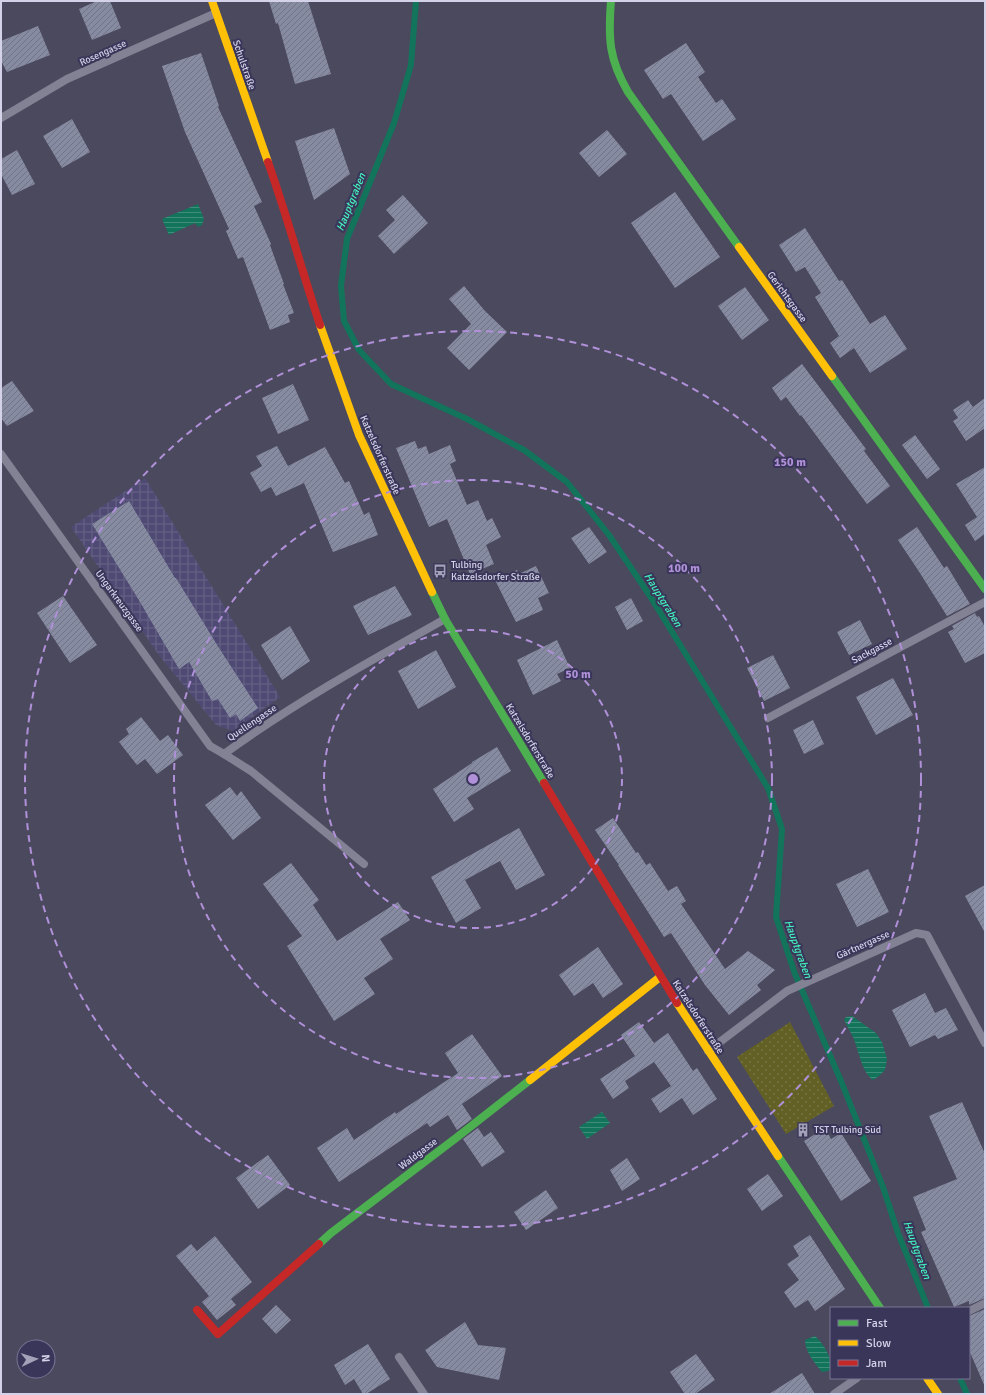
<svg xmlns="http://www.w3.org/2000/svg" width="986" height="1395" font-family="Signika,sans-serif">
<defs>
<pattern id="industrial-grid" width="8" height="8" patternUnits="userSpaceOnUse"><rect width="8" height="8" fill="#4e4a73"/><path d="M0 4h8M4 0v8" fill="none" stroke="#676387"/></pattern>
<pattern id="park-dots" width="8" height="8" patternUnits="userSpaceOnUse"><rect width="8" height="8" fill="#626024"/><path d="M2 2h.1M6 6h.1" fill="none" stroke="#787644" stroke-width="1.8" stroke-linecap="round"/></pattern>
<pattern id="water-rules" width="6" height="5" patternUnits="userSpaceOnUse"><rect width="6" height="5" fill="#12745b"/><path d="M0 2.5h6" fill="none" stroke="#3f8d7a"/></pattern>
<pattern id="building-hatch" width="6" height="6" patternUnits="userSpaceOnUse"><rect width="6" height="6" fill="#878ba2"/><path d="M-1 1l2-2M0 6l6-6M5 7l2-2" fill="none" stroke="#717486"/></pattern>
</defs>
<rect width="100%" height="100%" fill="#4b495e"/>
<path fill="url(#industrial-grid)" d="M145,478L280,697L233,731L216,725L158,654L71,527Z"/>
<path fill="url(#park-dots)" d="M790,1022L834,1106L786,1134L737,1057Z"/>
<g fill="url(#water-rules)">
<path d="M198,204L204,219L202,225L198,227L195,223L169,235L162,219Z"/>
<path d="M852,1016L876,1033L882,1042L887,1059L885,1070L879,1076L873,1080C862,1073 858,1048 853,1037C850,1031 847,1026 844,1020L846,1017Z"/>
<path d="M602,1112L610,1123L587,1139L579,1127Z"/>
<path d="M815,1336C824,1344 831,1356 831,1368L828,1371L822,1372L821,1371C814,1362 805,1351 805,1340Z"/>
</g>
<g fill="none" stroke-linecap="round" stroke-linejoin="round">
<g stroke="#12745b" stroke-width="6">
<path d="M416,1L411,65L394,123L347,239L341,286L344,321L359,350L391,384L467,419L524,450L567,482L609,535L650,596L768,788L782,829L776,917L795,974L841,1081L883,1187L898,1233L928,1308"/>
<path d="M960,1378L967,1394"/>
</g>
</g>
<g fill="url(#building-hatch)">
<path d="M97,1H110L121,28L92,40L79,9Z"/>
<path d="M269,1H308L331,74L295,84L278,23L276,24Z"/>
<path d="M38,26L50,55L7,72L1,61V41Z"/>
<path d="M686,43L705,72L698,77L716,103L722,99L736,119L703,141L671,94L663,99L644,70Z"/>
<path d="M201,53L219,106L218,107L262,202L254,206L271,244L270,245L284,284H283L294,313L288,315L290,322L270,330L243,257L238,259L226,231L229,229L185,132L162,66Z"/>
<path d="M72,119L90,152L62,168L43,136Z"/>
<path d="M334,128L350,174L314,200L295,141Z"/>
<path d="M607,130L627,154L599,177L579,153Z"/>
<path d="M17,150L35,184L12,195L1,174V159Z"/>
<path d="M675,192L720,257L675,288L631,223Z"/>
<path d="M403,195L428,223L394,254L378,236L395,220L386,210Z"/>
<path d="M805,228L839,281L842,280L870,324L885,315L907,349L870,373L854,348L840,358L830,343L839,336L815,297L821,293L805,267L796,272L779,245Z"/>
<path d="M464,286L485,311L507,332L469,370L447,348L471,324L449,299Z"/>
<path d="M745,287L769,320L742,340L718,306Z"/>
<path d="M802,364L866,449L864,451L890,486L867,504L801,415L800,416L786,397L781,401L772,388Z"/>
<path d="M12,381L34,411L7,426L1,418V388Z"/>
<path d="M293,384L309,420L278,434L262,398Z"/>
<path d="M985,398V428L966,441L953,421L958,418L953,410L968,400L973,407Z"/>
<path d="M915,435L940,469L927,479L902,445Z"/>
<path d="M415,441L418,449L426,446L429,454L450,445L456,461L450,464L467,505L478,500L487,521L492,518L501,537L486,545L494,564L470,574L447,519L429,527L396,448Z"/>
<path d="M277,446L288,466L325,447L345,483L349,481L364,515L369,512L378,535L333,552L304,483L276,496L271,487L261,492L250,473L262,466L256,456Z"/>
<path d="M985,467V534L975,541L965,525L977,517L956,484Z"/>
<path d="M129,501L175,578H176L219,648L258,708L240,721L236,714L230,718L218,699L212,701L189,662L179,669L140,602L92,524Z"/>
<path d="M589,527L607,552L589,564L571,538Z"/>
<path d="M917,527L944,568L947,566L970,604L947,616L918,570L898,540Z"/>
<path d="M536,566L549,593L538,598L543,610L516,622L495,580L517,570L519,574Z"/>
<path d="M395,586L412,615L368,635L353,606Z"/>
<path d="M63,596L97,645L70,663L37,613Z"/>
<path d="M631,598L643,621L627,630L615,607Z"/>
<path d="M975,613L977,617L979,616L985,627V653L965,663L948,632L954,629L952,626Z"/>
<path d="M860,620L872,644L849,655L837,632Z"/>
<path d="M290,626L310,661L282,680L261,645Z"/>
<path d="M557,640L570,668L557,674L561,681L533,695L517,660Z"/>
<path d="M436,650L456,687L418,709L398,671Z"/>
<path d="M773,655L790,688L764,701L747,668Z"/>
<path d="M893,678L913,715L876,735L856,697Z"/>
<path d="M141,717L160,741L168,735L183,755L157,774L145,759L137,765L119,742L129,734L126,729Z"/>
<path d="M813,720L824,744L804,754L793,730Z"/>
<path d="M497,747L511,771L467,798L474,809L454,822L433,789L472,763V762Z"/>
<path d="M230,787L237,796L241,791L261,818L233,840L205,805Z"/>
<path d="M613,818L636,853L638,852L646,865L650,863L668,891L677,886L686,901L681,904L725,969L748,951L775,970L757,985L761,990L729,1015L705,985L671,933L664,937L618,865H619L595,830Z"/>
<path d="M519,828L545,875L516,890L500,861L465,880L481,908L456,923L431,877Z"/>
<path d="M291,863L319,900L313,905L337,941L398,902L410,920L380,939L393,959L364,978L375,994L334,1021L287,946L302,936L263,884Z"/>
<path d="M868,869L889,912L857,927L836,884Z"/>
<path d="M985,885V933L965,896Z"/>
<path d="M598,947L623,984L603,998L593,983L574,996L559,975Z"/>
<path d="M925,993L935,1013L946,1008L958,1030L938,1039L935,1035L910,1047L892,1010Z"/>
<path d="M639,1022L654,1043L668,1033L693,1071L697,1068L717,1099L693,1115L682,1098L660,1113L651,1099L671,1086L654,1062L625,1081L629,1088L613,1099L600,1079L635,1056L621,1035Z"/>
<path d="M472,1034L502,1076L462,1104L472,1119L457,1130L448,1115L430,1127L427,1123L339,1182L317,1148L347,1128L354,1140L395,1112L396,1114L458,1073L445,1053Z"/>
<path d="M962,1102L985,1154V1298L969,1305V1301L954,1307L921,1232L926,1230L913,1197L957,1179L929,1116Z"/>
<path d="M478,1128L484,1137L491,1132L505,1152L482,1167L463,1139Z"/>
<path d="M825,1128L831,1139L841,1133L871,1181L841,1201L804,1141Z"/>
<path d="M268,1155L290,1185L258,1209L236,1178Z"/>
<path d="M627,1158L640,1179L622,1191L610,1170Z"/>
<path d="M768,1174L783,1196L762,1211L747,1189Z"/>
<path d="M546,1190L558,1208L526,1230L514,1212Z"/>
<path d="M810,1235L845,1289L815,1311L808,1300L795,1308L784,1292L799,1280L787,1264L799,1256L793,1246Z"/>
<path d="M215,1236L252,1282L231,1299L236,1305L217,1320L202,1302L209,1296L176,1256L191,1244L197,1251Z"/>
<path d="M276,1305L291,1320L276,1334L262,1319Z"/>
<path d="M985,1309V1387L969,1350V1316Z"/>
<path d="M465,1322L478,1345L506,1348L499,1380L437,1367L425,1350Z"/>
<path d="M368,1344L390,1379L366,1394H363L354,1379L345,1385L334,1365Z"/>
<path d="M696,1354L715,1380L695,1394H685L670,1372Z"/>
<path d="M802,1373L815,1394H769Z"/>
</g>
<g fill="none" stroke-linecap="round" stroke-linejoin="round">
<path stroke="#838294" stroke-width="8" d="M969,1311L985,1303"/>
<g stroke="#838294" stroke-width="8">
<path d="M1,118L67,79L216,13"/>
<path d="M1,454L210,746L224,754L251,771L364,864"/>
<path d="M768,718L985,602"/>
<path d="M224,754C294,703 370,661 445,619"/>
<path d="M708,1051L787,991L916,933L927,935L985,1043"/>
<path d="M399,1357L424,1394"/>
<path d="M834,1394L857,1378"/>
</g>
<g stroke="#4caf50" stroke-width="8">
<path d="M611,1C608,39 609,59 628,92L739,247"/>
<path d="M832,376L985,589"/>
<path d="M432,592L445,619L544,783"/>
<path d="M778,1156L880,1308"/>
<path d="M319,1244L331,1233L456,1138L530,1080"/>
</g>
<g stroke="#ffc107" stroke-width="8">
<path d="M212,1L268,162"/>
<path d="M739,247L832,376"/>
<path d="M320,325L359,435L432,592"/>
<path d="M677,1003L778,1156"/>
<path d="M530,1080L660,977"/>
<path d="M927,1378L938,1394"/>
</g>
<g stroke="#c62828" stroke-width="8">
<path d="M268,162C287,216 302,271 320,325"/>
<path d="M544,783L677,1003"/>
<path d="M197,1310L218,1334L319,1244"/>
</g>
</g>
<g fill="none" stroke="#b090d8" stroke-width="2" stroke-dasharray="7 5">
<circle cx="473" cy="779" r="149"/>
<circle cx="473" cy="779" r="299"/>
<circle cx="473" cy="779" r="448"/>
</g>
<defs>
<g id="bus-bare" transform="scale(1.08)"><path d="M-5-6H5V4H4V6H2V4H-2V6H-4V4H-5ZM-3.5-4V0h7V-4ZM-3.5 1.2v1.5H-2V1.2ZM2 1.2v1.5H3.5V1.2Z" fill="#a3a2b8" stroke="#3a365a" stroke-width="2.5" paint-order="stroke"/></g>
<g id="building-bare" transform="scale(1.08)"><path d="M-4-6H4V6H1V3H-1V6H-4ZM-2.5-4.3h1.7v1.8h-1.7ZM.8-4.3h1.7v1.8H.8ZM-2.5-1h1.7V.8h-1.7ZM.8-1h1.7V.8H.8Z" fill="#a3a2b8" stroke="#3a365a" stroke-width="2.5" paint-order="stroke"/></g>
</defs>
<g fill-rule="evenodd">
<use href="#bus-bare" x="440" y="571"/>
<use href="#building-bare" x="803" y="1130"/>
</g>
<g text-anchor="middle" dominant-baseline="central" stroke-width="4" stroke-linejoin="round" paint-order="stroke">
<g font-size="10" fill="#d3d2e8" stroke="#3a365a">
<text transform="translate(103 53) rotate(-24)">Rosengasse</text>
<text transform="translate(244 65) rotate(71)">Schulstraße</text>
<text transform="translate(787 297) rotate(54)">Gerichtsgasse</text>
<text transform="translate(380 455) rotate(66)">Katzelsdorferstraße</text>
<text transform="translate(119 601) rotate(54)">Ungarkreuzgasse</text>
<text transform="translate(872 651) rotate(-28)">Sackgasse</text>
<text transform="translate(252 723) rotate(-34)">Quellengasse</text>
<text transform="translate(530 741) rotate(59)">Katzelsdorferstraße</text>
<text transform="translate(863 945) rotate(-24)">Gärtnergasse</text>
<text transform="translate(698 1017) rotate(57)">Katzelsdorferstraße</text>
<text transform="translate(418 1154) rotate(-37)">Waldgasse</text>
</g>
<g font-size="10" fill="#d3d2e8" stroke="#3a365a" text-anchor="start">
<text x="451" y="565">Tulbing<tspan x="451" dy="12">Katzelsdorfer Straße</tspan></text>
<text x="814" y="1130">TST Tulbing Süd</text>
</g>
<g font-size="11" font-style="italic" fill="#44f2bd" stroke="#3a365a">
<text transform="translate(351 202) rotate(-68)">Hauptgraben</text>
<text transform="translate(663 600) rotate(58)">Hauptgraben</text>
<text transform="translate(798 949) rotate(70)">Hauptgraben</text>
<text transform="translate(917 1250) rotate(70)">Hauptgraben</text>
</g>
</g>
<circle cx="473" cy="779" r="6" fill="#b090d8" stroke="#3a365a" stroke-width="2"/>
<g font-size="12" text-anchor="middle" font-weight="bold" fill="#b090d8" stroke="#3a365a" stroke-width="4" stroke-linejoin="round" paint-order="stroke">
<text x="790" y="466">150 m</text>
<text x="684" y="572">100 m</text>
<text x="578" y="678">50 m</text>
</g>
<rect width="986" height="1395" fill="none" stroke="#d3d2e8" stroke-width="4"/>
<rect x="830" y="1307" width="140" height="72" fill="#3a365a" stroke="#777493"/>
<rect x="838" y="1320" width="20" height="6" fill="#4caf50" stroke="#777493"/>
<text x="866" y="1327" font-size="12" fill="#d3d2e8">Fast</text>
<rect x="838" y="1340" width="20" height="6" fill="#ffc107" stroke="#777493"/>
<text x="866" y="1347" font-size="12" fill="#d3d2e8">Slow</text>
<rect x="838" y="1360" width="20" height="6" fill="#c62828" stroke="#777493"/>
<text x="866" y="1367" font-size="12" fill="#d3d2e8">Jam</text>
<g transform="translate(36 1359) rotate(86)"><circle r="19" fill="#3a365a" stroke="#777493"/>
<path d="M0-3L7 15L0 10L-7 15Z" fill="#a3a2b8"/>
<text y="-6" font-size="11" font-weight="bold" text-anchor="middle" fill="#d3d2e8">N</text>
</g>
</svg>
